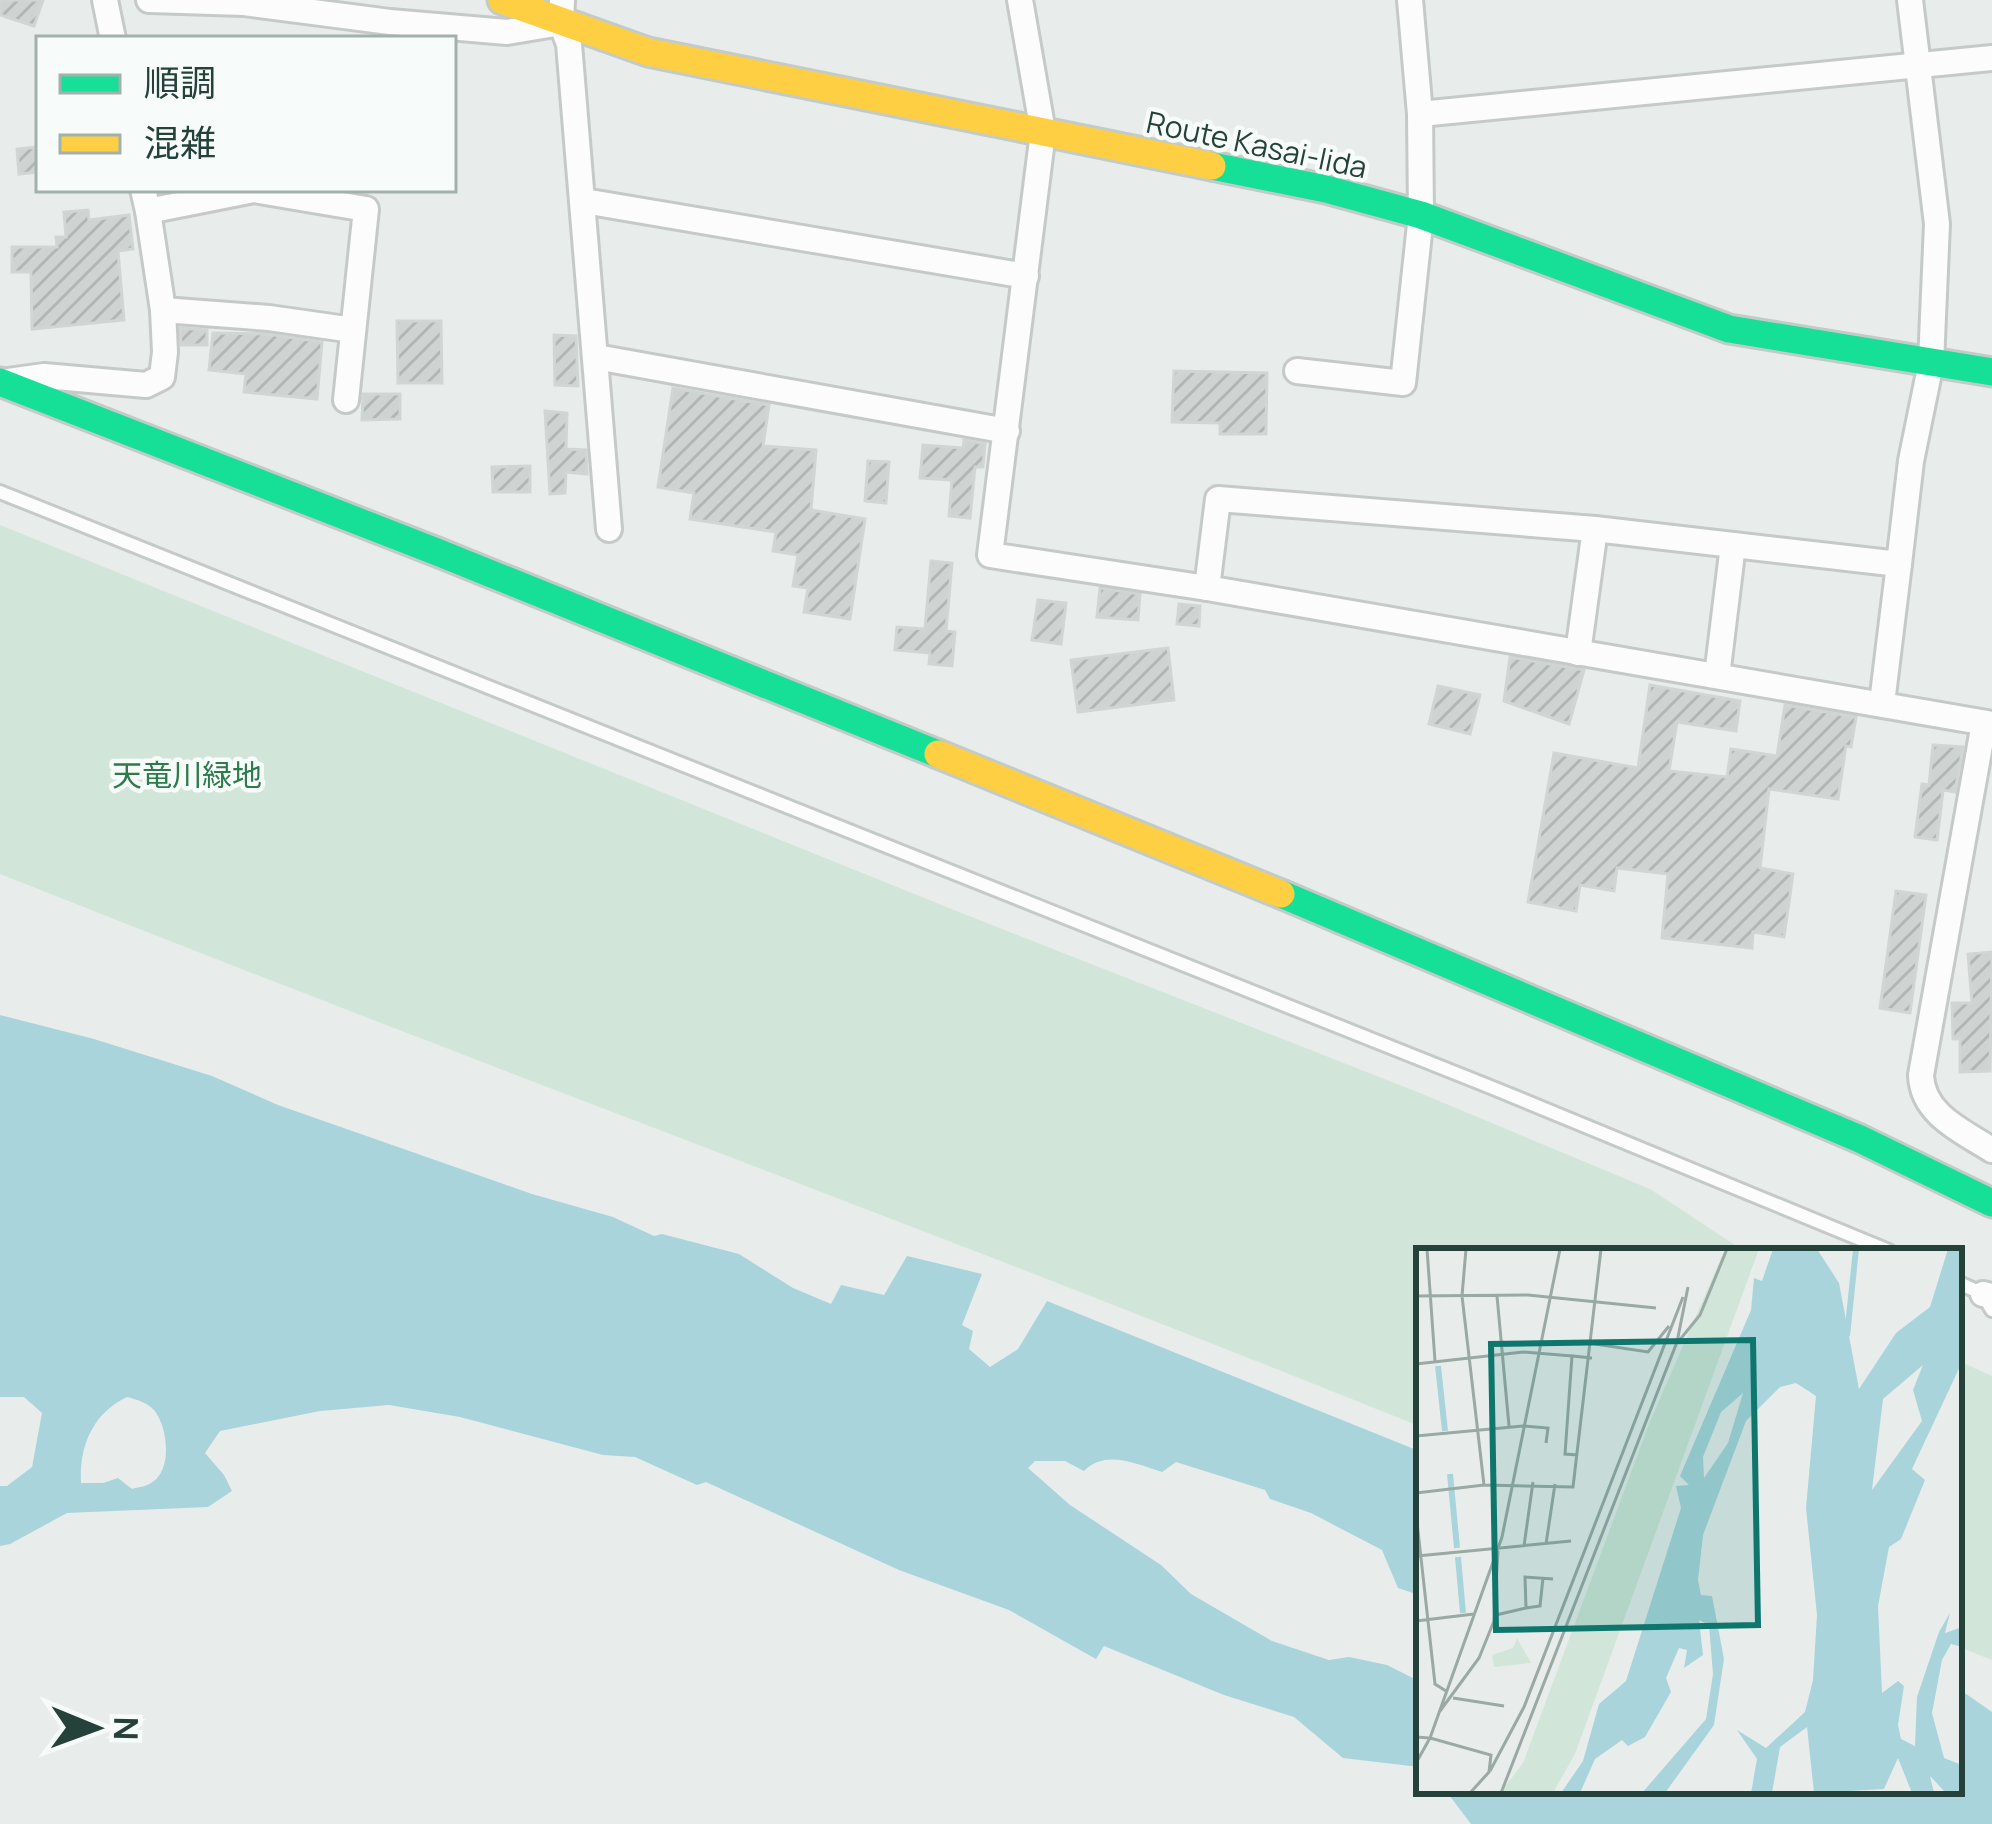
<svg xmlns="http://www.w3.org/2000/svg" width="1992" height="1824" font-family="Manrope,'Noto Sans JP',sans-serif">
<defs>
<pattern id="building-hatch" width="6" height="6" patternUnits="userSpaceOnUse" patternTransform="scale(3)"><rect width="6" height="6" fill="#cfd4d2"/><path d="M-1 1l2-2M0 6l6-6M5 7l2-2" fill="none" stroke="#b2b7b5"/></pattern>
</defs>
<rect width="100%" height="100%" fill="#e8edeb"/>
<g fill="#d1e6d8">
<path d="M0,525L959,912L1420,1093L1650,1189L1744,1251H1419V1426C948,1236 472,1062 0,874Z"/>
<path d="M1959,1361L1992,1376V1660L1959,1647Z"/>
</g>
<g fill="#a9d4db" fill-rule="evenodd">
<path d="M0,1015L94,1039L212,1076L278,1105L532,1194L613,1217L654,1236L662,1234L739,1254L793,1288L831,1304L841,1285L884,1295L907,1256L982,1274L962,1325L973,1331L969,1349L990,1367L1018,1349L1047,1301L1419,1451V1595L1398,1588L1382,1550L1311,1513L1270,1499L1265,1490L1176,1462L1162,1472C1136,1464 1106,1449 1084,1471L1065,1461H1035L1028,1468L1070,1505L1161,1565L1191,1594L1272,1641L1329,1660L1349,1657L1387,1665L1419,1681V1767L1343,1758L1294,1717L1224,1695L1104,1646L1096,1659L1009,1610L899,1570L706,1482L697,1485L635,1457L603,1455L460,1417L389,1405L320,1411L220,1431L205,1453L224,1475L232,1491L208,1507L67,1513L10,1544L0,1546V1486H7L32,1467L42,1413L24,1397H0ZM127,1397C138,1400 146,1402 154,1410C168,1427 173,1471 151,1483C145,1487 138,1487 132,1489L118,1478L103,1483H81C79,1446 93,1413 127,1397Z"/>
<path d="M1959,1689L1992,1712V1824H1471L1446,1791H1959Z"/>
</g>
<g fill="url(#building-hatch)" stroke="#d1d6d4" stroke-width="3">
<path d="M0,0H43L34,26L0,15Z"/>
<path d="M39,147V172L19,174L17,149Z"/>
<path d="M88,210L89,220L129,215L133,249L118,251L124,320L32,329L31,272H12V247H57L56,237H66L64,212Z"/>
<path d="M397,321H441L442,383H398Z"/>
<path d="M180,328L207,330V345H181Z"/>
<path d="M213,333L267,334L322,342L317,399L244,392L246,374L209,370Z"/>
<path d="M554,335L576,336L578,386L555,385Z"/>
<path d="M1174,371L1267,373L1266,434H1220V423L1172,422Z"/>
<path d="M673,388L769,405L763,446L816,450L811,510L865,519L850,619L804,612L808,588L793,586L798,555L773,551L776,532L690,519L694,493L658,487Z"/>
<path d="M363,394H400V419L362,420Z"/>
<path d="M545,411L567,413L566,449L586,450L587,474L566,472L565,493L550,494Z"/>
<path d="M964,440L985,444L983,467H975L970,518L949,516L952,480L920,478L923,445L963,448Z"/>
<path d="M868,461L889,462L886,503L865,501Z"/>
<path d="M530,466V492H493L492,467Z"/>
<path d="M931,561L952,563L946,631L955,632L952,666L929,664L930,653L895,650L897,627L925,629Z"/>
<path d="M1100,588L1140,594L1138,620L1097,617Z"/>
<path d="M1038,600L1066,603L1061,644L1032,640Z"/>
<path d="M1179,604L1200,606L1199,626L1177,624Z"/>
<path d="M1168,648L1174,700L1078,712L1071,660Z"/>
<path d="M1510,657L1584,670L1569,724L1504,701Z"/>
<path d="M1650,685L1740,701L1736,731L1677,722L1669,771L1727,777L1731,749L1777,756L1785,705L1856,717L1851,747L1846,746L1838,799L1769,789L1760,868L1793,874L1784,937L1753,932L1752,948L1662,938L1668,874L1617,868L1614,891L1580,885L1576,911L1528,902L1554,753L1638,768Z"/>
<path d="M1438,686L1480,695L1470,734L1429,724Z"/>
<path d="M1933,745L1963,747L1955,792L1943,790L1937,840L1915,837L1922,784L1929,785Z"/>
<path d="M1896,891L1926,895L1910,1013L1880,1008Z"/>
<path d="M1992,952L1990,1071L1960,1072V1039H1953L1952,1003H1972L1968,954Z"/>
</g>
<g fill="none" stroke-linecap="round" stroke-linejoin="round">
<g stroke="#c5cac8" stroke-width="18">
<g id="lane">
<path d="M0,492L1493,1088L1889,1251"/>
<path d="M1959,1283L1983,1294L1992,1310"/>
</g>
</g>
<g stroke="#c5cac8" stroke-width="30">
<g id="street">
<path d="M105,0L113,39"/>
<path d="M149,0L244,3L390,22L507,32L561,23"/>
<path d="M562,0L561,23L569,44L609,529"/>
<path d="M1020,0L1043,132L990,555L1207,588L1992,724"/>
<path d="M1420,114L1992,58"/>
<path d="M143,189L148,211L254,190L366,209L346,400"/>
<path d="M584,201L1026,276"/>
<path d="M148,211L163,310L269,318L353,330"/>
<path d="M596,357L1007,431"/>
<path d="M1297,371L1403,383L1421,215L1420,114L1410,0"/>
<path d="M1,382L44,376L146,385L162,377L165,352L163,310"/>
<path d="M1899,564L1911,461L1931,363L1937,224L1910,0"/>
<path d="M1207,588L1218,499L1595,529L1899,564L1882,703"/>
<path d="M1578,653L1595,529"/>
<path d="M1717,676L1733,545"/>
<path d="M1984,723L1921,1075C1922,1114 1962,1131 1992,1150"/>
<path d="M1983,1294L1992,1296"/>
</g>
</g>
<g stroke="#c3cbc8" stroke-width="33">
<g id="fast">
<path d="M1212,166L1326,189L1421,215L1729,329L1992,372"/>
<path d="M0,382L437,552L938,754"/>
<path d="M1281,894L1860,1139L1992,1203"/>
</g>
</g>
<g stroke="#c3cbc8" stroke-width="33">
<g id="slow">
<path d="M502,0L648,52L1212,166"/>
<path d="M938,754L1281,894"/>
</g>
</g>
<use href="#lane" stroke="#fcfcfc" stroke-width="12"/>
<use href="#street" stroke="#fcfcfc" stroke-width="24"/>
<use href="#fast" stroke="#16e098" stroke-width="27"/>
<use href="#slow" stroke="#ffcf43" stroke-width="27"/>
</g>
<g text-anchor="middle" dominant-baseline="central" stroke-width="9" stroke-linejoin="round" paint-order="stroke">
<g font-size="30" fill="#24423a" stroke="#f7fbf9">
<text transform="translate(1257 144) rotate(12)">Route Kasai-Iida</text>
</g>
<g font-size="30" fill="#2d7a4b" stroke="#f7fbf9">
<text x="187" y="774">天竜川緑地</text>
</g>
</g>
<g transform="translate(1416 1248)">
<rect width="546" height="546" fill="#e8edeb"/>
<path d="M101,390L115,415L78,419L76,407L97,400Z" fill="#d1e6d8"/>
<path d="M309,1H343L159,506L137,545H84L107,515L233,176Z" fill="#d1e6d8"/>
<path d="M357,1H401L423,35L443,141L480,85L514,59L532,1H546V114L496,221L509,232L485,291L473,299L462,358L466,445L482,433L488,438L482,477L485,491L499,498L501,449L523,384L534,365L529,385L546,379V399L535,396L526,412L516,465L528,510L546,517V545H530L514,528L518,545H496L482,510L468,541L398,545L391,479L364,499L356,545H335L341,511L321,482L350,500L389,464L397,432L401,367L390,260L400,148L380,135L364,139L330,173L287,287L282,332L285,347L296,348L308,411L298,477L249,545H226L290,471L297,426L293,377L283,372L287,407L268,420L271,402L263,400L250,430L255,444L229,489L212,498L206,492L179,511L164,545H145L167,513L183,456L210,433L265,260L260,238L273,237L264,228L335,62L338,30L346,33ZM507,117L497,142L506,173L456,242L467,151ZM327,145L312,195L288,230L287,209L305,164Z" fill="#a9d4db" fill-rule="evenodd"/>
<path fill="none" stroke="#a9d4db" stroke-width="6" d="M431,88L440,1M22,118L29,183M34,226L41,300M42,309L47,365"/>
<path fill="none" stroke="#9aa9a4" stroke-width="3" d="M11,1L19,113M20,1H70M50,1L46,48L68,237L157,239L185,1M0,48L112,47L240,60M81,48L93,178M262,94L284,67L311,1M179,96L232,104L253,78M0,116L107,104L156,108M0,188L107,178L132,180L130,195M162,207L149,206L156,108L176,110M0,245L68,237M0,265L19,436L30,443M130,296L139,236M108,298L117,234M1,308L155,293M110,360L124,358L127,330M80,367L110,360L109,329L137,331M0,373L58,366M37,450L88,458M24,463L63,410L78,373L82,303M0,489L14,490L0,515M74,523L108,459L267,49M54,545L73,524L75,507L14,490L86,289L144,1M85,545L261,94L272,39"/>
<path fill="#0f766e" fill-opacity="0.15" stroke="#0f766e" stroke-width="6" d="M337,92L342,377L80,382L75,96Z"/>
<rect width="546" height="546" fill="none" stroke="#24423a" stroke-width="6"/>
</g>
<rect x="36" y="36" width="420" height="156" fill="#f7fbf9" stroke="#a3b1ad" stroke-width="3"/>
<rect x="60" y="75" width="60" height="18" fill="#16e098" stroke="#a3b1ad" stroke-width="3"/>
<text x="144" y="96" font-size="36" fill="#24423a">順調</text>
<rect x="60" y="135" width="60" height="18" fill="#ffcf43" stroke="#a3b1ad" stroke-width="3"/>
<text x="144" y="156" font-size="36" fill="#24423a">混雑</text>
<g transform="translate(96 1728) rotate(91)" stroke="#f7fbf9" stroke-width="9" paint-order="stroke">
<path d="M0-9L21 45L0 30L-21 45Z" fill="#24423a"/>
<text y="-18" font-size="33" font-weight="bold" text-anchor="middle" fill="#24423a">N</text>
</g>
</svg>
